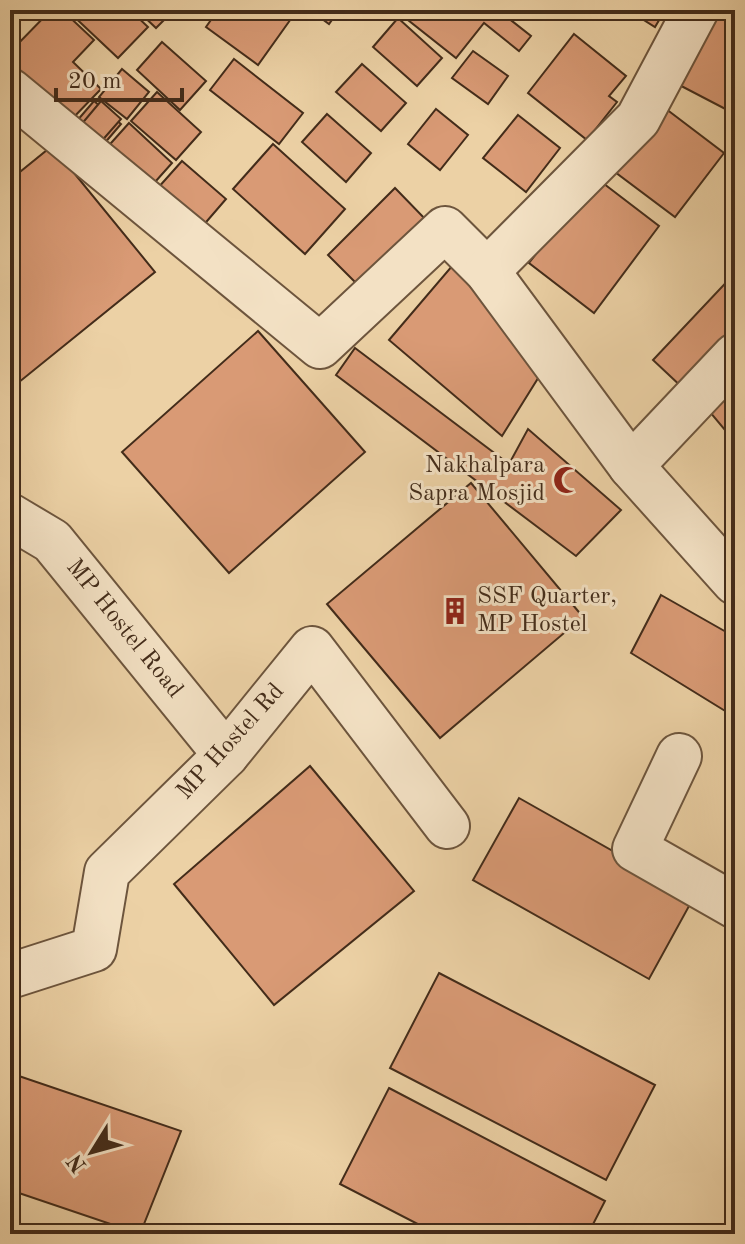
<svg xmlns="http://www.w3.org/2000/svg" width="745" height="1244" font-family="'Old Standard TT',serif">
<rect width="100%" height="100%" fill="#ecd1a5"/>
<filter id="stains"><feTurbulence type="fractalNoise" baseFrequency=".0025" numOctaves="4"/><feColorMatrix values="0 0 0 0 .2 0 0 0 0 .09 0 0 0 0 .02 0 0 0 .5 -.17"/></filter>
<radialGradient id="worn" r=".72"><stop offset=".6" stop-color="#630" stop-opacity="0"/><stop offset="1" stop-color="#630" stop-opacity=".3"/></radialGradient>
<g fill="#d99a75" stroke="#432c1a" stroke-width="2">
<path d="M51,10H62L94,40L73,62L101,89L70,121L10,63V52Z"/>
<path d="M67,10H130L148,27L118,58Z"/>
<path d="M137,10H174L156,28Z"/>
<path d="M218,10H285L293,16L258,65L206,27Z"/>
<path d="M310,10H339L329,24Z"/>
<path d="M416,10H498L531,36L519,51L484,23L456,58L408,20Z"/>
<path d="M628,10H665L655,27Z"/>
<path d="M699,10H735V114L664,77Z"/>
<path d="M398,18L442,58L417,86L373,47Z"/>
<path d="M574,34L626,76L609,96L617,102L587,140L528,93Z"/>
<path d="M162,42L206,81L180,110L137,70Z"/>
<path d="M473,51L508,76L488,104L452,78Z"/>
<path d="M234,59L303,113L279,144L210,90Z"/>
<path d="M362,64L406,103L381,131L336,92Z"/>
<path d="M122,69L149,92L127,119L99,97Z"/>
<path d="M157,92L201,132L176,160L131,121Z"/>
<path d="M649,96L724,153L675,217L599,160Z"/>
<path d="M94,101L121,124L97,152L70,129Z"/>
<path d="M101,101L121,119L99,144L80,126Z"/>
<path d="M436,109L468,135L440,170L408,144Z"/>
<path d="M327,114L371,153L346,182L302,142Z"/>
<path d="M518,115L560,148L526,192L483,158Z"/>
<path d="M129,123L172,163L147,191L103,152Z"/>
<path d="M273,144L345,209L305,254L233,189Z"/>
<path d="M52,146L155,272L13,387L10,384V180Z"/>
<path d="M182,161L226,199L201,228L157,189Z"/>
<path d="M595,177L659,226L594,313L529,263Z"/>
<path d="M395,188L430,224L364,291L328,255Z"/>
<path d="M458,259L545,367L502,436L389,340Z"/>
<path d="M735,273V337L685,390L653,360Z"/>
<path d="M258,331L365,452L229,573L122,452Z"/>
<path d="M355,348L509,464L528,429L621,510L576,556L336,375Z"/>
<path d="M735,380V442L704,405Z"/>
<path d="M471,483L583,617L440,738L327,604Z"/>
<path d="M661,595L735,637V717L631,653Z"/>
<path d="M310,766L414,891L274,1005L174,884Z"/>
<path d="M519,798L694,897L649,979L473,880Z"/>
<path d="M439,973L655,1085L606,1180L390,1068Z"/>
<path d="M10,1073L181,1131L140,1234L10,1190Z"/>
<path d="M389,1088L605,1201L588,1234H437L340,1184Z"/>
</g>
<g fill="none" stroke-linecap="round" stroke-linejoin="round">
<g stroke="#6d553d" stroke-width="48">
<g id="minor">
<path d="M10,91L320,346L445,229L487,271L631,466L735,356"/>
<path d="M487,271L638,119L696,10"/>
<path d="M631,466L735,582"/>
<path d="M10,516L52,541L226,755"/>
<path d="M679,756L635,849L735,906"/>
<path d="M10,976L94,949L107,872L226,755L312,649L447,826"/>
</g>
</g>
<use href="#minor" stroke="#f3e1c4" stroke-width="44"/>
</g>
<defs>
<g id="mosque-bare" transform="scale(2.16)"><path d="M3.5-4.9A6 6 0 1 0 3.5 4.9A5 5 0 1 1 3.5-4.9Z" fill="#8f2418" stroke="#f3e1c4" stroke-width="2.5" paint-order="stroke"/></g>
<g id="building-bare" transform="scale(2.16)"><path d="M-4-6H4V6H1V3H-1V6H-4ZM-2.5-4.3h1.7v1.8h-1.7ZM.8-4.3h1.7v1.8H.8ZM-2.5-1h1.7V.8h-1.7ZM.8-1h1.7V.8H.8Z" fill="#8f2418" stroke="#f3e1c4" stroke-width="2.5" paint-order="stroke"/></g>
</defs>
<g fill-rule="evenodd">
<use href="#mosque-bare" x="567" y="480"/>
<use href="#building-bare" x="455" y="611"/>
</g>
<g text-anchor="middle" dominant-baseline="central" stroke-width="6" stroke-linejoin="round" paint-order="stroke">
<g font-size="24" fill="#432c1a" stroke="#f3e1c4" text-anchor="end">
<text x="545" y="466">Nakhalpara<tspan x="545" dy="28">Sapra Mosjid</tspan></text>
<text x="477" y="597" text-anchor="start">SSF Quarter,<tspan x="477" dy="28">MP Hostel</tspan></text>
</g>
<g font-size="24" fill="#432c1a" stroke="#f3e1c4">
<text transform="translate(124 629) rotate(51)">MP Hostel Road</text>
<text transform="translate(231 742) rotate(-48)">MP Hostel Rd</text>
</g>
</g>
<rect width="745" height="1244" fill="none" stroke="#ecd1a5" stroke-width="40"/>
<rect x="12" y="12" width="721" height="1220" fill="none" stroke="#432c1a" stroke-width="4"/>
<rect x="20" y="20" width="705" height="1204" fill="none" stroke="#432c1a" stroke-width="2"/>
<g transform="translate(92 1152) rotate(233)" stroke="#f3e1c4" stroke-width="6" paint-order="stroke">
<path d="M0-6L14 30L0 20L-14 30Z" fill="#432c1a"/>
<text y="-12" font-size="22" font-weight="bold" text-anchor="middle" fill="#432c1a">N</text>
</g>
<path d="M56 88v12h126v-12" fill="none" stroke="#432c1a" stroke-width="4"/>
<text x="68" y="88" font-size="24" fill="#432c1a" stroke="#f3e1c4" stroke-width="6" paint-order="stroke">20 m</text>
<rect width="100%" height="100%" filter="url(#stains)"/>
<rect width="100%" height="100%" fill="url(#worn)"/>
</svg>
